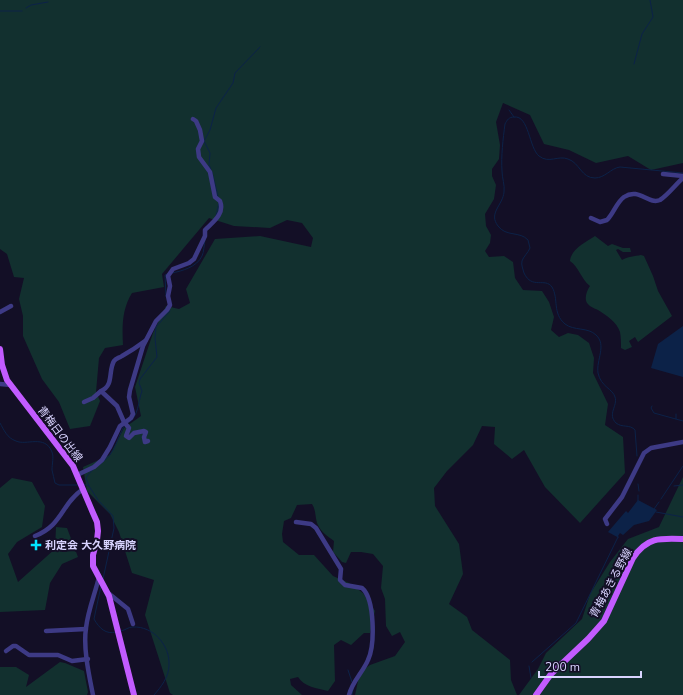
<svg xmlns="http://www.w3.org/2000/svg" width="683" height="695" font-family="'Nunito Sans','Noto Sans JP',sans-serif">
<rect width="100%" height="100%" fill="#130f26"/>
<g fill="#12302f">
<path d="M0,0H683V163L651,170L628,156L596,163L569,150L544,144L530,115L503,103L496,122L500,145L499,159L492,169V176L496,185L494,199L485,214L486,226L491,235L490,243L485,251L489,257L504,256L513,262L515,278L523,290L542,291L549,302L554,317L551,330L559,337L568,333L578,335L589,343L594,358L593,373L608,404L605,425L623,437L625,473L580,523L545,487L524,450L512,459L494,444L495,427L482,426L473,445L447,471L434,488L435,506L459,544L463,574L449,604L467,617L472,630L510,660L511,680L517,695H355L360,672L370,665L395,656L405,642L400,632L392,636L386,626L385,599L381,588L383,566L373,554L361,552H351L346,563L342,562L333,552L334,541C327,536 320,531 317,523C315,516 316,510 312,504L297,505L291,518L284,521L282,534L283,542L299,555H314L333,576L349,583L363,593L375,611L370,633H364L351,645L341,640L334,645L335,681L328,691C317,688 304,687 298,677L290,679L291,685L302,695H173L170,693L145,615L154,580L132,573L119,532L110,514L87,491L83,467L110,455L124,428L141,416L135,387L153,333L166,306L179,309L190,303L186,289L215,239L260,236L311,247L313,238L302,223L287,220L270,228L234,226L209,218L162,274L164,287L132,293C122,309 122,326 123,345L105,348L99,358L96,392L100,401L90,426L70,429L59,402L42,379L23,336V316L19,299L24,278L14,277L7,254L0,249Z"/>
<path d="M595,236L608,246L612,244L623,248H630L631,252H623L618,249L616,250L622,260C627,257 635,256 641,255L644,256L653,276L658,291L672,316L638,342L635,337L629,341L632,347L625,350L621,348C621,343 621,337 620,332C617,322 606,315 598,310C594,308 590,307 587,303C584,298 587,290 590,286C581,279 579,267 570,261C571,249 586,242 595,236Z"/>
<path d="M683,477V695H519L538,669L546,653L582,619L590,594L610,562L628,539L659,527Z"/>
<path d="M12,478L32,482L45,506L42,527L17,542L8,554L18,582L55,549L56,527L67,528L78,557L62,564L50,583L45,610L0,612V488Z"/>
<path d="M60,662L65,663L84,671L88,692L87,695H0V667H16L29,675L26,687Z"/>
</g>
<g fill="#0c2248">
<path d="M683,326V377L651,368L658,344Z"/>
<path d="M638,500L657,510L649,521L634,525L623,535L620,533L618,536L619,538L608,532L626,511L628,513Z"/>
</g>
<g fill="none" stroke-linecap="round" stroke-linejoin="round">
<g stroke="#0c2248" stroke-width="1">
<path d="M26,8L31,5L48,2"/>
<path d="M0,11H22"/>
<path d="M634,64L642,34L653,17L650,0"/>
<path d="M509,110L514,117"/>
<path d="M211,169L209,165L210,153L204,141L210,130L216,108L233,83L235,73L260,47"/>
<path d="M212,172L218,196"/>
<path d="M216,216L219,203"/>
<path d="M172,273C182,271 197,267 202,256C204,252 204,245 205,240"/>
<path d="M166,296L165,275L167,274"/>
<path d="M652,406L651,408L654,413L683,421"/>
<path d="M676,419V414"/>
<path d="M0,423C4,430 7,438 16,441C26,446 45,434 52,452C54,457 52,464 52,470C53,474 54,479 55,483L59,485H78"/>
<path d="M128,423C139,417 138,401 142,391L139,383L140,379L157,357L155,338L156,327L170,311"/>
<path d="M637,456L635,430C630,424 622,428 616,423C607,414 618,406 615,397C613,389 601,387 598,373C596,360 607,345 596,335C588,327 574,331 565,324C552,313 559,299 552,287C545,277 532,290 524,273C523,269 521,265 522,261C523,257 528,253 530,248L528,240C520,231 506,237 498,226C488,213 503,205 504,192C505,185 502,178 502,171C501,156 503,139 505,124C507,120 509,117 514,117C529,115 529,148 539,156C549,164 558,155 568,159C580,163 581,178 595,178C605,178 611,168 620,167L683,173"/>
<path d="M83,484L89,486L98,500L113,516L114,528L103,579"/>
<path d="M638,484L639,491"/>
<path d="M89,486L86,478C91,469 102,464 109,456C115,449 118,438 122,430L124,426"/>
<path d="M674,486L683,485"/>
<path d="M661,499L683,466"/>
<path d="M638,501V495"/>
<path d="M654,509L659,502"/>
<path d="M656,512L683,517"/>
<path d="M101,586L94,619C99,628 106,635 116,632"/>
<path d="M121,631C126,630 128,627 133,627C153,626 170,645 169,665C169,677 161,687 154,695"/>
<path d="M532,662L576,623L618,537"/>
<path d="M529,666L531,678"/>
<path d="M348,670L352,682"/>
<path d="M352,695L353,689"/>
</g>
<g stroke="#3d3a85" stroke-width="4.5">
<path d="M663,174L683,176"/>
<path d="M591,218L600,222L607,220C614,213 616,203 624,197C639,187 648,205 660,200C668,195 676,184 683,178"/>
<path d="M0,312L11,306"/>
<path d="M0,384L11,385"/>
<path d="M101,391C114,386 108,371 114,361C116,358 119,358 122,356C131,351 137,347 145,341"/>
<path d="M84,402L93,398L101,391L117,406L124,422L129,428L126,436L129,438L134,433L144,431L146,432L144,437L145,442L148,441"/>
<path d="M77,475L94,467L102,460L110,447L120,426L131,418L133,414L129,397L130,390L143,346L156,321L167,310L170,305L168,296L170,286L168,276L173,269L189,263L194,259L205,236V230C213,222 225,214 220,201L215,197L210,172L199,157L198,149L202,141L200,130L196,121L193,119"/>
<path d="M296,522L311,524L316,528L341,569L340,580L345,585L362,588C375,599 375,645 368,660C363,672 352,682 349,695"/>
<path d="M607,524L605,519L622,497L644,453L651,448L683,442"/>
<path d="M35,536C63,525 61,504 83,489"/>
<path d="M107,592L128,609L133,624"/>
<path d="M46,631L86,629"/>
<path d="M6,651L13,646H16L29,655H58L72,661L88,659"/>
<path d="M93,695C89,675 83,648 86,628C88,610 95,594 99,577"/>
</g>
<g stroke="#c25bff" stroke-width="6">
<path d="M0,349L2,365L7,380L73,466L93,513L97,522L98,531L97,540L93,555V566L109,596L134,695"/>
<path d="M536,695L551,674L588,639L604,621L633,558C647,537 660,538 683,539"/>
</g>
</g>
<path fill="#00e5ff" stroke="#130f26" stroke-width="1.5" d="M34 539h4v4h4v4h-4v4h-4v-4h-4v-4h4z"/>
<g text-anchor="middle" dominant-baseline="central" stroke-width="4" stroke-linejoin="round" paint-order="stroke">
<g font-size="11" fill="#d9d4ff" stroke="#130f26">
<text transform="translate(60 434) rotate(53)">青梅日の出線</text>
<text transform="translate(611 583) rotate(-62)">青梅あきる野線</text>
</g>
<g font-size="11" font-weight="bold" fill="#d9d4ff" stroke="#130f26" text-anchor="start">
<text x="45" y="545">利定会 大久野病院</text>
</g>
</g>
<path d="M539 671v6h102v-6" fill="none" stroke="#d9d4ff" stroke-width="2"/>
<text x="545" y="671" font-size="12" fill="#d9d4ff" stroke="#130f26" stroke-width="3" paint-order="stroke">200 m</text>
</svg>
